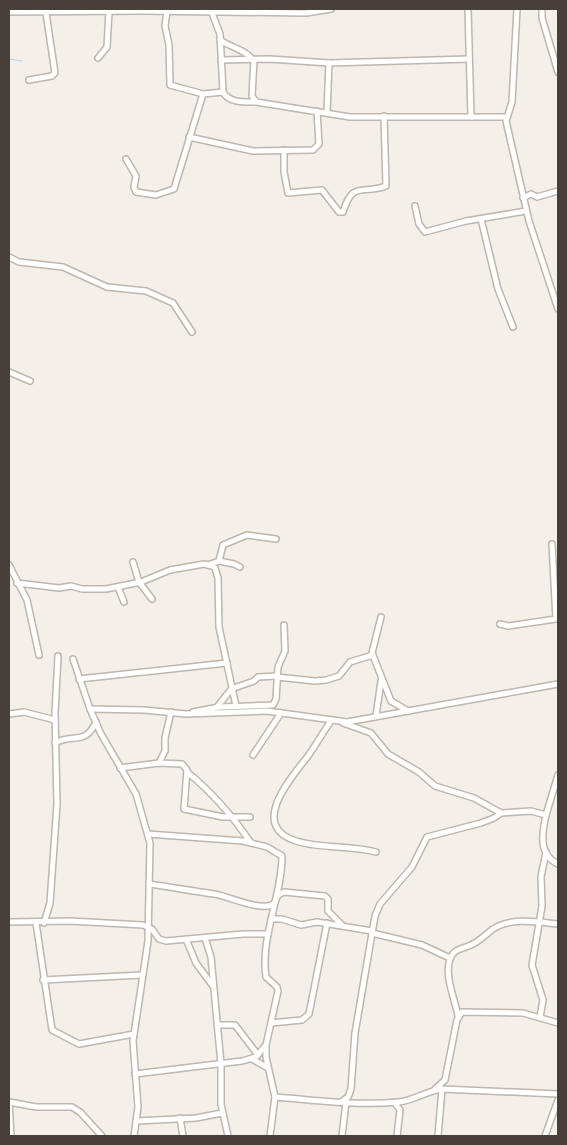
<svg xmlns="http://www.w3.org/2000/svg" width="567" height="1145" font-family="Manrope,sans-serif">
<rect width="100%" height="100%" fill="#f4efe9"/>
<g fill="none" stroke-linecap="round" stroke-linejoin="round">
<path stroke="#aad7ec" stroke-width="1" d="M9,59L22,61"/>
<g stroke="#bfb6ac" stroke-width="8">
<g id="street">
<path d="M468,9L471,117"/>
<path d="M517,9L512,102L506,121L529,221L558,309"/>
<path d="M542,9V18L558,72"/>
<path d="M167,11L165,26L169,45L170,85L203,94L223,92"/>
<path d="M9,12L142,11L306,13L331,9"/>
<path d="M212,13L220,34L223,92C229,103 244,102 255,102"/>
<path d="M220,40C230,47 246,50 253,60"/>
<path d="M98,58L107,47L109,11"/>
<path d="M221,60L270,59L329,63L469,59"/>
<path d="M254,60L252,96L256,102L350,117H506"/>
<path d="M29,80L52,76L55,73L46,13"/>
<path d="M327,112L329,63"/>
<path d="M189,137L253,151L313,150L319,144L317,111"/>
<path d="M284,150V172L288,193L322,190L339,212H343C353,180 362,195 386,186L384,116"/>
<path d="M126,159L136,176L134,187L136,192L156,195L174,189L203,94"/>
<path d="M523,198L531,194L537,197L558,191"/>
<path d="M415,206L419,224L425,232L466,221L526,211"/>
<path d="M481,219L498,289L513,327"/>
<path d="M9,257L19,262L63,267L107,287L146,291L173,303L192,332"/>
<path d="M9,372L30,381"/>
<path d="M219,561L234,564L240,567"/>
<path d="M133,562L139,582L152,599"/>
<path d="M9,565L27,600L39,655"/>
<path d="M208,565L219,561L223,545L247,535L276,539"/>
<path d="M17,583L59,588L71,586L82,589H106L141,582L170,570L204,564L212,566L215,568L218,578L219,627L236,706"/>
<path d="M118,587L124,602"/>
<path d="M381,617L372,653L391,701L408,711"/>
<path d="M500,624L508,626L556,619L552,544"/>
<path d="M73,659L90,709L101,734L136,794L150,843L148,941L133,1041L138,1107L134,1136"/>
<path d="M277,677L315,681L326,680L339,676L350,662L373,655"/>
<path d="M79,679L227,663"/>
<path d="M234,688L254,681L258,677L277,676"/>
<path d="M217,707L233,687"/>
<path d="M90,709L144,710L186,714L267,711L347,722L558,684"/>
<path d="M193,712L219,707L273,705L276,699L278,667L285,651L284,625"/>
<path d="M9,714L24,712L55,720"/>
<path d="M376,716L381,681"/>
<path d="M331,721C323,732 316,745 308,756C291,778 248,826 296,841C322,849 350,845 376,852"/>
<path d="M343,723L371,733L388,754L419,772L435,786L474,798L501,813"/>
<path d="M55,743C73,733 85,746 96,722"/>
<path d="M253,755L281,713"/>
<path d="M159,763L165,751V738L171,712"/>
<path d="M120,768L159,763L182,764L187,770L184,809L223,817H250"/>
<path d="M187,772C213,793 232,815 251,843"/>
<path d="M546,815C542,833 538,855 558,864"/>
<path d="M148,834L243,841L267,847L282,856C282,896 260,937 266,977L277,987L278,991L266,1045V1057L275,1097L270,1136"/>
<path d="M149,884C171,887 192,891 214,894C229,896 260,912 274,904L278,895L284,892L325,896L328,899V911L343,926"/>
<path d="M272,919H282L301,925L317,922L372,931"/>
<path d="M9,922L70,921L143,925L152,929L159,939L166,941L243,934H268"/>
<path d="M36,923L52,1030L79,1044L134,1034"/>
<path d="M44,923L50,903L57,804L55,713L58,656"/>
<path d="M372,933L422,945L450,958"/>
<path d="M205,938L211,957L221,1064V1104L228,1136"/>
<path d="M186,939L196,963L213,986"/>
<path d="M43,980L142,975"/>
<path d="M458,1016C455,999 444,976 450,959C454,948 463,949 471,945C480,941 486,934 493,929C511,917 538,922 558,924"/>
<path d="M540,1017L543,1000L532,965L542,906L541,877L546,852"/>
<path d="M271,1023L302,1020L309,1014L327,923"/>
<path d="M217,1025H235L258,1055"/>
<path d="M252,1059L268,1068"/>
<path d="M135,1074L242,1061L256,1057L265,1046"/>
<path d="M435,1089L445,1080L457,1020L462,1012L523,1013L558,1023"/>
<path d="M275,1097C316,1100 357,1106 398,1102C413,1101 426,1091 442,1089L558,1094"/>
<path d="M9,1102L36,1107H72L80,1112L102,1136"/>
<path d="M9,1102L11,1136"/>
<path d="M341,1102L348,1097L351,1089L355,1033L375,916L380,904L412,867L427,837L481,823L494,818L501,813L531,811L546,815L558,775"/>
<path d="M395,1103L400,1110L397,1136"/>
<path d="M180,1118L183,1136"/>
<path d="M137,1121L196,1118L222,1113"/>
<path d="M342,1136L346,1102"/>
<path d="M438,1136L442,1089"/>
<path d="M545,1136L558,1100"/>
</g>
</g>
<use href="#street" stroke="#fff" stroke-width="5"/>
</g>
<rect width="567" height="1145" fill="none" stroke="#474038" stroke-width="20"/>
</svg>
